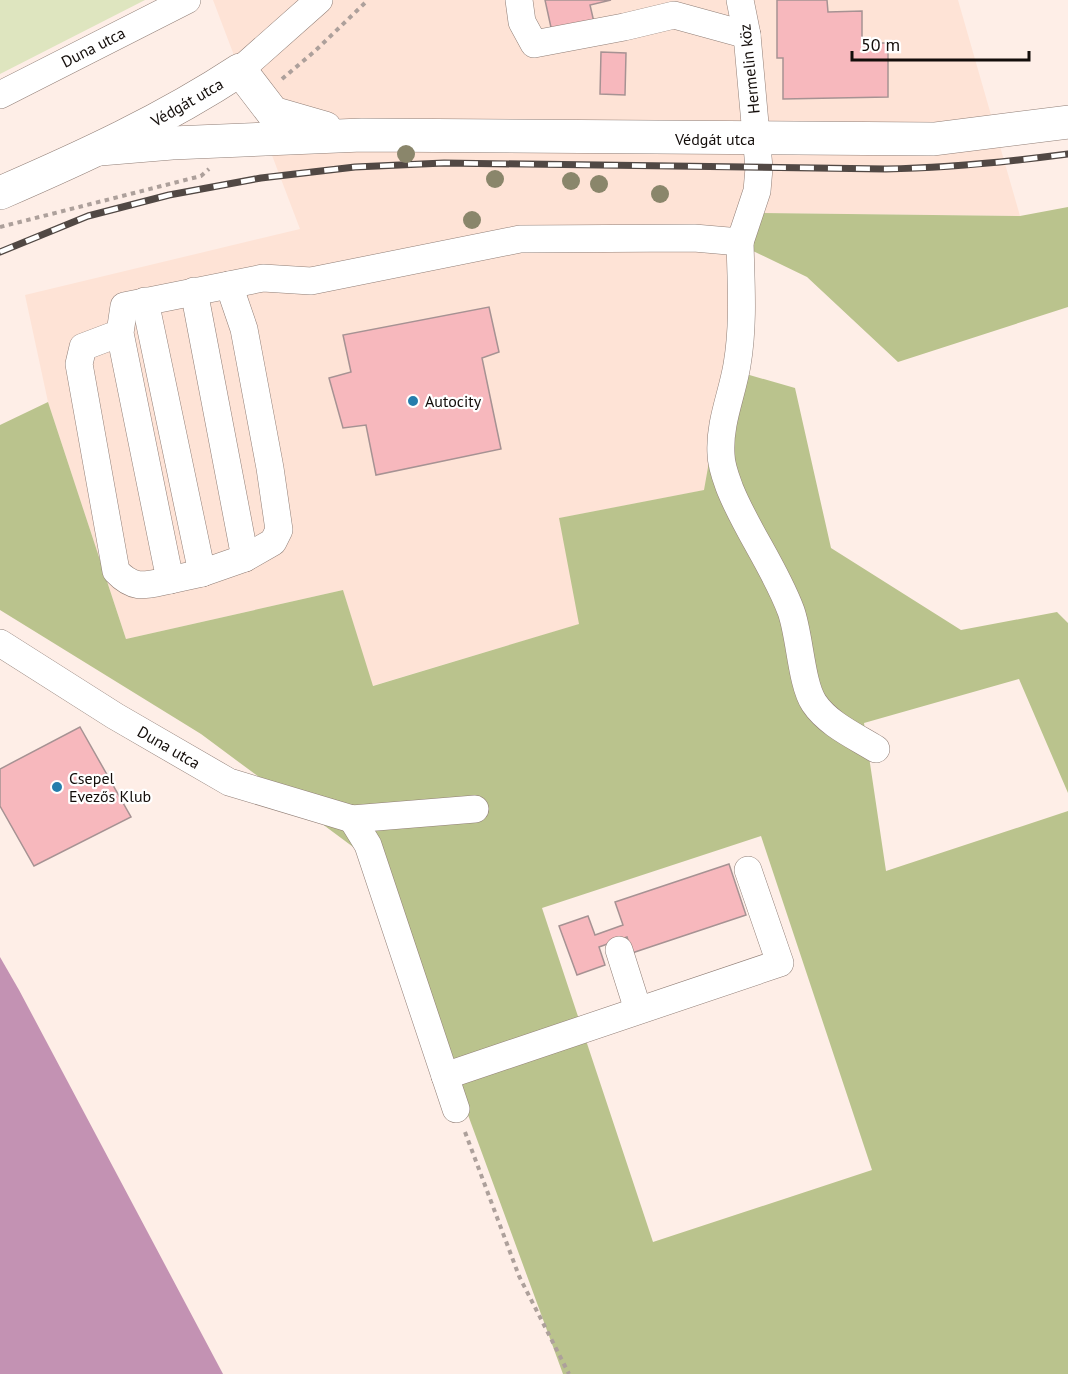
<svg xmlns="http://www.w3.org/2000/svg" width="1068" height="1374" font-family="'PT Sans',sans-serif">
<rect width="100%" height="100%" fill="#feeee7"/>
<path fill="#fee3d6" d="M213,0H958L1020,216L753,213L705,490L560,518L580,624L372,686L343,590L126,639L48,402L25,295L300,229Z"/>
<path fill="#dee5bf" d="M0,0H145L0,74Z"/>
<path fill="#bac38d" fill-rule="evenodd" d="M1068,207V307L898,362L807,277L753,251L746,374L795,388L831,548L961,630L1057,612L1068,623V793L1019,679L864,723L886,871L1068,811V1374H563L376,864L201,734L0,610V425L48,402L126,639L343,590L373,686L579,624L559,518L704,490L753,213L1020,216ZM761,836L872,1170L653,1242L542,908Z"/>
<path fill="#c392b3" d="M0,957L19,990L223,1374H0Z"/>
<g fill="#f7b8bd" stroke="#a69293" stroke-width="1.5">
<path d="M545,0H611L590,5L596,31L554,41Z"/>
<path d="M777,0H827L828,12L862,11V43H888V97L783,99V58H777Z"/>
<path d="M601,52L626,53L625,95L600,94Z"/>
<path d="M489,307L499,352L482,358L501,449L376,475L366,425L343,428L329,378L351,372L343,335Z"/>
<path d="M80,727L131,817L34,866L0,806V769Z"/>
<path d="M729,864L746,915L632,953L627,937L599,947L605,965L577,975L559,926L588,916L595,935L623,925L615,902Z"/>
</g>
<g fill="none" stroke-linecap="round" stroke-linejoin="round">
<g stroke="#907e76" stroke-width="28">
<g id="minor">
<path d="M519,0L522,22L534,44L624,27L674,15L747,35"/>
<path d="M240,70L319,0"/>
<path d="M0,95L187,0"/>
<path d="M740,242C741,283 744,324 737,365C732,395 719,423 721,454C721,466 726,478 730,489C747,531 775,568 791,611C800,636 801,683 814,703C828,724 855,736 876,749"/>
<path d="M194,291L245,558"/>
<path d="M145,301L202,573"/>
<path d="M120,333L170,580C146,585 135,591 116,571L79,364L83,347L120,333L124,306L263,278L311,281L520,239L694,238L740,242L757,191L759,168L747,35L740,0"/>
<path d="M170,580L202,573L245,558L273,542L279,530L270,468L244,329L229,285"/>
<path d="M0,643L115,716L229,782L352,819L475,809"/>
<path d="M352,819L368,845L456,1109"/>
<path d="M619,950L638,1010"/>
<path d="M445,1076L780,963L748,870"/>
</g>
</g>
<g stroke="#907e76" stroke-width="34">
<g id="major">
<path d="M100,149L172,143L362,135L934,139L1068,122"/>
<path d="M0,193C83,157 164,120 240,70L273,113L325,128"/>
</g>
</g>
<g stroke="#ada09b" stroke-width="4" stroke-dasharray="4.5 4.5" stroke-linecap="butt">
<path d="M282,79L315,51L368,0"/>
<path d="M0,227L201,176L209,169"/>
<path d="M465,1132L519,1276L569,1374"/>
</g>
<use href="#minor" stroke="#fff" stroke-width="27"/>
<use href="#major" stroke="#fff" stroke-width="33"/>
<g stroke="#514844" stroke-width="7">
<path id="rail" d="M0,252L88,216L169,195L261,178L355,167L444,163L886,169C947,168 1007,162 1068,154"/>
</g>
<use href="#rail" stroke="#fff" stroke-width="4.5" stroke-dasharray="14" stroke-linecap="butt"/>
</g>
<g fill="#8a866b">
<circle cx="406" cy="154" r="9"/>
<circle cx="495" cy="179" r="9"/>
<circle cx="571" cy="181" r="9"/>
<circle cx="599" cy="184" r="9"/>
<circle cx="660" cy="194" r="9"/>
<circle cx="472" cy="220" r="9"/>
</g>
<g fill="#257dac" stroke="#fff" stroke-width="2">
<circle cx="413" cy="401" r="6"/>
<circle cx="57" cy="787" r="6"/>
</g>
<g text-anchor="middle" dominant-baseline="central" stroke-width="4.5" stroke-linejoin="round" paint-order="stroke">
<g font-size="16" fill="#130d0a" stroke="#fff">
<text transform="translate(93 47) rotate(-27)">Duna utca</text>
<text transform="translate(749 69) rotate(-96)">Hermelin köz</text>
<text transform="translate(187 102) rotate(-30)">Védgát utca</text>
<text x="715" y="139">Védgát utca</text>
<text transform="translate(169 747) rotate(30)">Duna utca</text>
</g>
<g font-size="16" fill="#130d0a" stroke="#fff" text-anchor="start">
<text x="425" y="401">Autocity</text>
<text x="69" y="778">Csepel<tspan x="69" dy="18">Evezős Klub</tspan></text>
</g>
</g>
<path d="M852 51v9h177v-9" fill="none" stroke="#130d0a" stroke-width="3"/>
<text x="861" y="51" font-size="18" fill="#130d0a" stroke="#ffffff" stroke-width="4.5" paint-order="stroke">50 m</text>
</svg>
